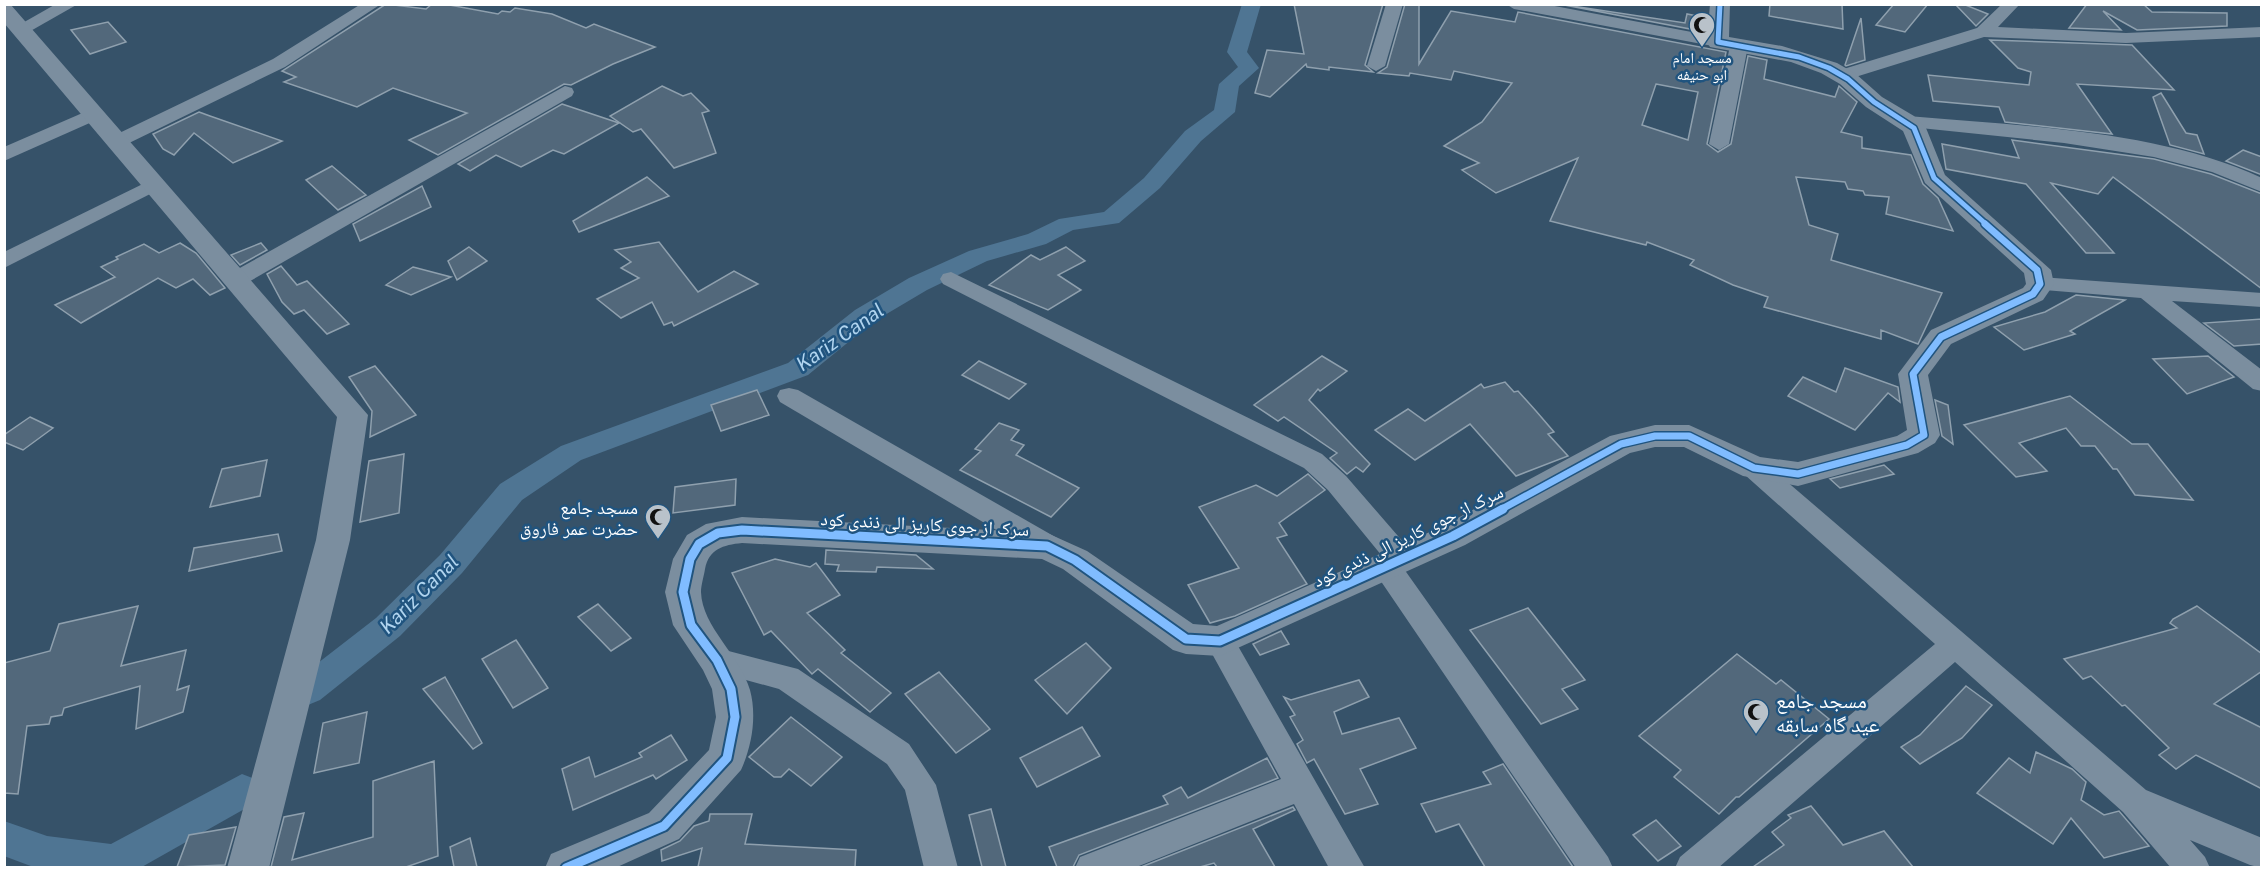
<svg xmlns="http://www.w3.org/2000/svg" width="2266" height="872" font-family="'Public Sans','Noto Naskh Arabic',sans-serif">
<rect width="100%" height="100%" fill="#365269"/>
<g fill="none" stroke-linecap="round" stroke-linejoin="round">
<g fill="#4f7593" fill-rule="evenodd">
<path d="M1242,4H1261L1247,52L1259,68L1239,86L1235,112L1201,141L1160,188L1119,223L1073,230L1046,244L987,261L927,290L873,322L808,375L581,460L522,500L462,573L400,636L320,700L308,705L296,700L291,690L296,680L376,618L440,555L500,484L561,446L788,363L855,310L909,278L969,251L1028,234L1059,219L1104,212L1144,178L1185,131L1214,110L1219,84L1238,67L1227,52Z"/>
<path d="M242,774L255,779L260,791L255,803L140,868H36L4,856V821L47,836L111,844Z"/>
</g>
</g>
<g fill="#52687b" stroke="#8fa0ae" stroke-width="1.5" fill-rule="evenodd">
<path d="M386,4L426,9L432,4H444L498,14L502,11L510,12L515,8L552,14L586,28L594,24L655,47L613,64L571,85L564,84L438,155L409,140L467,113L393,88L357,107L284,82L296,77L282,71Z"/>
<path d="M1294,4H1383L1365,65L1373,72L1329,67V70L1307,67L1306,64L1270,97L1255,93L1267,50L1304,54Z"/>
<path d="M1405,4H1419V64L1451,11L1515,22L1518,12L1726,52L1707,144L1718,152L1731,144L1748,56L1767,60L1764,79L1835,97L1839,86L1857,102L1841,132L1862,137V148L1911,155L1923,184L1938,198L1953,231L1886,214L1889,197L1865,195L1863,191L1848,189L1845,182L1796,177L1809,225L1838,234L1831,260L1942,293L1918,344L1881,330V339L1764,307L1768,297L1733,285L1690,265L1694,260L1647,242L1646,245L1550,221L1578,158L1496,193L1462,170L1479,163L1444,146L1482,122L1512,83L1454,71L1451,80L1410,73L1409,76L1378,73L1387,67ZM1656,84L1698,92L1688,140L1642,125Z"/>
<path d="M1559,4L1685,23L1687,14L1707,18L1706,32Z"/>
<path d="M1770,4H1842L1843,29L1769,16Z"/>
<path d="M1894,4H1928L1905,32L1876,25Z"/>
<path d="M1955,4H1963L1988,14L1976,26Z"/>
<path d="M2087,4H2143L2152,12L2227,13V26L2137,30L2103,11L2121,30L2069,28Z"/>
<path d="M1861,18L1865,60L1846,66L1845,65Z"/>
<path d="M108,22L126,42L90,54L71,30Z"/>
<path d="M1990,40L2132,45L2174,90L2077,84L2112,134L2005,122L1999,107L1933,101L1928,75L2029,85L2031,72L2018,68Z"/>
<path d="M662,86L683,96L691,93L709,111L702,113L716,153L674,168L641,129L633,132L610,116Z"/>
<path d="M2161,93L2186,133L2197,135L2204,154L2170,145L2153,97Z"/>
<path d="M562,104L619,123L564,154L553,150L521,167L496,155L470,171L458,164Z"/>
<path d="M199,112L210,116L282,141L233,163L194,133L174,155L163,149L153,134Z"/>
<path d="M2012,140L2154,159L2211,174L2262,194V289L2113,177L2098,194L2051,183L2114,253H2086L2026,184L1946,169L1942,144L2019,158Z"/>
<path d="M2243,150L2262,157V175L2226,161Z"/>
<path d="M332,166L366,195L338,210L306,180Z"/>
<path d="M647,177L669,196L579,232L573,221Z"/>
<path d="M422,186L431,207L360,241L353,224Z"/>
<path d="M659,242L698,292L734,271L758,284L674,326L672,322L664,325L652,302L621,318L597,299L639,278L621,268L631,262L615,250Z"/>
<path d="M180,243L196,253L225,288L210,295L193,279L176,288L158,278L81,323L55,305L115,277L101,267L118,259L116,257L144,244L159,253Z"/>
<path d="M261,243L267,250L240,265L231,255Z"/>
<path d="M469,247L487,261L457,280L448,261Z"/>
<path d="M1066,247L1085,261L1058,275L1081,290L1048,310L989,285L1031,255L1040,260Z"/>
<path d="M281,266L297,285L307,281L349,324L327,334L304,310L294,314L282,302L267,274Z"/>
<path d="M413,267L451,277L411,295L386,285Z"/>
<path d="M2076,295L2125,300L2070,331L2075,334L2024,350L1994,327L2045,312Z"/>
<path d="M2262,319V344L2234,346L2204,323Z"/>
<path d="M1322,356L1347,371L1320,391L1318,389L1309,400L1370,464L1363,472L1356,467L1347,474L1330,458L1337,453L1284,417L1278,421L1254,405Z"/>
<path d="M2208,356L2234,377L2187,394L2153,359Z"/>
<path d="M979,361L1026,384L1009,399L962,375Z"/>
<path d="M375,366L416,415L370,437L372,411L349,377Z"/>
<path d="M1845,368L1898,387L1900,402L1888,393L1855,430L1788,396L1803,377L1836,392Z"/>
<path d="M1505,382L1514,392L1518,391L1536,411L1554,432L1548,434L1568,456L1516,476L1470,424L1415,460L1375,430L1408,409L1425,421L1481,384L1484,388Z"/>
<path d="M757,390L769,415L721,431L711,405Z"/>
<path d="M2070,396L2132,444H2148L2193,500L2135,495L2117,469H2113L2095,446H2081L2066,428L2019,443L2047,471L2016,477L1964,425Z"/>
<path d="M1935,400L1948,405L1953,444L1942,436Z"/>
<path d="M30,417L53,428L23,450L4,442V435Z"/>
<path d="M999,423L1019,430L1011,440L1024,445L1016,455L1079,488L1051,517L960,470L981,451L975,449Z"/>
<path d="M404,454L399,513L360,522L369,461Z"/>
<path d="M267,460L260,496L210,507L222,469Z"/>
<path d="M1884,465L1894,474L1840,488L1830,479Z"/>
<path d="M1308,474L1325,490L1279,523L1287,535L1277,538L1307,584L1235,616L1210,623L1188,585L1239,568L1199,507L1256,485L1277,496Z"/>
<path d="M736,479L735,505L673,513L675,487Z"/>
<path d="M278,534L282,551L189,571L194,548Z"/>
<path d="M826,550L916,555L933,569L877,567L876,572L837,571L839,565L825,564Z"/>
<path d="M775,559L810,567L816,563L840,595L807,613L845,650L841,653L891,693L870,712L818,669L812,674L771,631L764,635L732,573Z"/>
<path d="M598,604L631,638L611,651L578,617Z"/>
<path d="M138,606L121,666L186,650L177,690L189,686L183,712L136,729L140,686L64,708L62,715L51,717L49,724L27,726L18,794L4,793V663L50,651L59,624Z"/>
<path d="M2197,606L2262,654V671L2214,704L2262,728V789L2196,755L2176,769L2159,755L2169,748L2125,705L2122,706L2091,676L2083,679L2064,659L2177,628L2170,623L2173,619Z"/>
<path d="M1528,608L1585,680L1562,689L1578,709L1541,724L1470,630Z"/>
<path d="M1281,631L1289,644L1260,655L1253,644Z"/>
<path d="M516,640L548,688L513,708L482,659Z"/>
<path d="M1086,643L1111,668L1067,714L1035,680Z"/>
<path d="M1737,654L1776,684L1781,680L1829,719L1739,797H1736L1719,814L1674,777L1681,770L1639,736Z"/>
<path d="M939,672L990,729L956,753L905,694Z"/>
<path d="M445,677L482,743L473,749L423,689Z"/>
<path d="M1359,680L1369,697L1334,712L1342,734L1399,718L1416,748L1360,769L1378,804L1345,814L1314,759L1307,763L1297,744L1303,740L1290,717L1295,715L1284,697L1291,700Z"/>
<path d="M1966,686L1992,705L1962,738L1920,764L1901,747L1920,735Z"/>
<path d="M367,712L359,763L314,773L323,723Z"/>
<path d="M791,717L842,757L811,786L789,769L781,777H774L749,757Z"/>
<path d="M1082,727L1100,756L1037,787L1020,758Z"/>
<path d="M671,735L687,760L656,779L653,775L573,810L562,769L589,757L595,777L642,757L639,753Z"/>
<path d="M2036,752L2072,769L2086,782L2081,800L2104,815L2119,811L2149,846L2104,858L2071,818L2053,844L1977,793L2009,758L2030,773Z"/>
<path d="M1267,758L1278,778L1079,855L1073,867H1057L1049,847L1168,804L1163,796L1181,787L1188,798Z"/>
<path d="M434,761L438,856L406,867H271L284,817L304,813L292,860L373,837V781Z"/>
<path d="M1503,764L1573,867H1485L1459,824L1436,832L1421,804L1491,784L1483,772Z"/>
<path d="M1811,806L1843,845L1884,831L1913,867H1753L1784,845L1772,832L1791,818L1788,815Z"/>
<path d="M1293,807L1295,810L1253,829L1275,867H1217L1214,863L1200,867H1141Z"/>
<path d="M991,809L1006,867H982L969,815Z"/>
<path d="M710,814H752L745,844L856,850L855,867H698L702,848L662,861L661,850L680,841L694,826L709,821Z"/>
<path d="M1656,820L1681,846L1658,861L1633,835Z"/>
<path d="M236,827L225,865L177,867L189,835Z"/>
<path d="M470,838L477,867H454L450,847Z"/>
</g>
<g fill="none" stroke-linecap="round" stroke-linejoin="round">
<g fill="#7b8e9f" fill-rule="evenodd">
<path d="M56,4H78L27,33H15L12,29Z"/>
<path d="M361,4H381L285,67L125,145L118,147L108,141L111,137L273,59Z"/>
<path d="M1386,4H1403L1385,66L1376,71L1367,66Z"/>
<path d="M1506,4H1544L1718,37L1727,42L1718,47L1514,9Z"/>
<path d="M2002,4H2020L1998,27L2126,33L2262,27V37L2126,43L1984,37L1849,79L1843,80L1834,75L1837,71L1977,28Z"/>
<path d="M1739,41L1748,46L1729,144L1719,150L1709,144L1730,46Z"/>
<path d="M565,86L572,88L574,92L572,96L245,284H229L226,279L229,274Z"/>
<path d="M94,108L101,110L103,114L101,118L4,161V147Z"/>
<path d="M1908,116C2020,126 2159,130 2262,178V192L2212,172L2154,157L2064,143L1901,126L1898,122Z"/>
<path d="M155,178L162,180L165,184L162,188L4,268V252Z"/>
<path d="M951,272L1322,454L1346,476L1411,551L1415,559L1411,567L1404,569L1608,857L1613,868H1576L1376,574L1372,566L1376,558L1382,556L1328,490L1304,468L943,284L940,279L943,274Z"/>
<path d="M2040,277L2262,293V307L2172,301L2262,370V391L2253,389L2141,298L2032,289L2029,284L2032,279Z"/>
<path d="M789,388L798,390L1057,538L1061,546L1057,554L1047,557L1037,554L780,402L777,396L780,390Z"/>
<path d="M1754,459L1763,461L2146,790L2262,838V868L2250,865L2190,840L2205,857L2210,868H2171L2123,812L1955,662L1718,868H1675L1680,857L1935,644L1745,475L1741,468L1745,461Z"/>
<path d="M1220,629L1230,632L1365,868H1329L1294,804L1134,868H1075L1080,857L1281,779L1205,641L1210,632Z"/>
<path d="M717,648L798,669L909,744L936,785L958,868H924L905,790L887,764L779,689L706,669L702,660L706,651Z"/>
</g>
<g fill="#7b8e9f" fill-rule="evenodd">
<path d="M4,4L11,5L368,415L350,540L269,868H227L316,540L337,417L4,23Z"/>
<path d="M1710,4H1730L1729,37L1782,46L1837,63L1856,74L1882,97L1914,116L1926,128L1945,175L2051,270L2054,284L2043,300L1951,344L1928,375L1940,435L1935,443L1918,453L1798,486L1743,476L1684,447H1655L1630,453L1465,545L1220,656L1186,654L1173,650L1063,569L1042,559L742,543C723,545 709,549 705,569C704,576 701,585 701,592C702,627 740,655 750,690C757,716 752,746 741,770L679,839L615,868H545L551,854L649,813L709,750L716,717L712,689L703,670L673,625L665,592L673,559L687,535L706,524L742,517L1047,533L1087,551L1193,624L1217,626L1441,527L1610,436L1655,425H1689L1760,457L1798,462L1897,436L1907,430L1898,374L1931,330L2023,288L2026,284L2024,273L1925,183L1903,131L1866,107L1840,84L1821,73L1791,62L1710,47L1707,42Z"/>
</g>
<g stroke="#20547f" stroke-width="8">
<path id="cycleway-far2" d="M1720,4L1718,42L1799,57L1829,68L1848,79L1874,102L1914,128L1934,178L1987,225"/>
</g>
<g stroke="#20547f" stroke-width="10">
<path id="cycleway-far1" d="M1500,510L1621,444L1655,436H1689L1754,468L1798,474L1907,445L1924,435L1913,374L1941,337L2033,294L2040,284L2037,270L1985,224"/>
</g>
<g stroke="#20547f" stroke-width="13">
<path id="cycleway" d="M566,868L664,826L727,758L735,717L731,689L717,660L691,625L683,592L690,559L699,544L718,533L742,530L1047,546L1075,560L1186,639L1220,641L1453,536L1503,509"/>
</g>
<use href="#cycleway-far2" stroke="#80bcff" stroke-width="5"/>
<use href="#cycleway-far1" stroke="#80bcff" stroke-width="7"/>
<use href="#cycleway" stroke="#80bcff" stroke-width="9"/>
</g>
<defs>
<g id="mosque-pin" transform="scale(1.35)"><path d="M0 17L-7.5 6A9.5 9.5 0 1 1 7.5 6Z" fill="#b9c2ca" stroke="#20547f"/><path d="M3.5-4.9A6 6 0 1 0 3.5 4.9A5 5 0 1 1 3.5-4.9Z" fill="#111"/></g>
</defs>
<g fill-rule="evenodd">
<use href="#mosque-pin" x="1702" y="25"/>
<use href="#mosque-pin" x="658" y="517"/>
<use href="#mosque-pin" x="1756" y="712"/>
</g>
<g text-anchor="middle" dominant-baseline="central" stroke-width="5" stroke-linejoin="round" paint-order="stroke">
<g font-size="15" fill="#fff" stroke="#20547f">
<text x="1702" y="57">مسجد امام<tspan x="1702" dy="17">ابو حنیفه</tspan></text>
</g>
<g font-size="18" fill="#fff" stroke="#20547f" text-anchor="end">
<text x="638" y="507">مسجد جامع<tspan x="638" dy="21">حضرت عمر فاروق</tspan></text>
</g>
<g font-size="18" fill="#fff" stroke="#20547f">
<text transform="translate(925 524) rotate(3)">سرک از جوی کاریز الی ذندی کود</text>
<text transform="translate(1408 536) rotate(-26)">سرک از جوی کاریز الی ذندی کود</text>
</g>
<g font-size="20" font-style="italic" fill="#b0d4ef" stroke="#20547f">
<text transform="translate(840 337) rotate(-35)">Kariz Canal</text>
<text transform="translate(419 594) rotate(-45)">Kariz Canal</text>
</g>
<g font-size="21" fill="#fff" stroke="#20547f" text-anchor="start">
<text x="1776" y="700">مسجد جامع<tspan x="1776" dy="24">عید گاه سابقه</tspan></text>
</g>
</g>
<rect width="2266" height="872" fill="none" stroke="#ffffff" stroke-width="12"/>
</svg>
